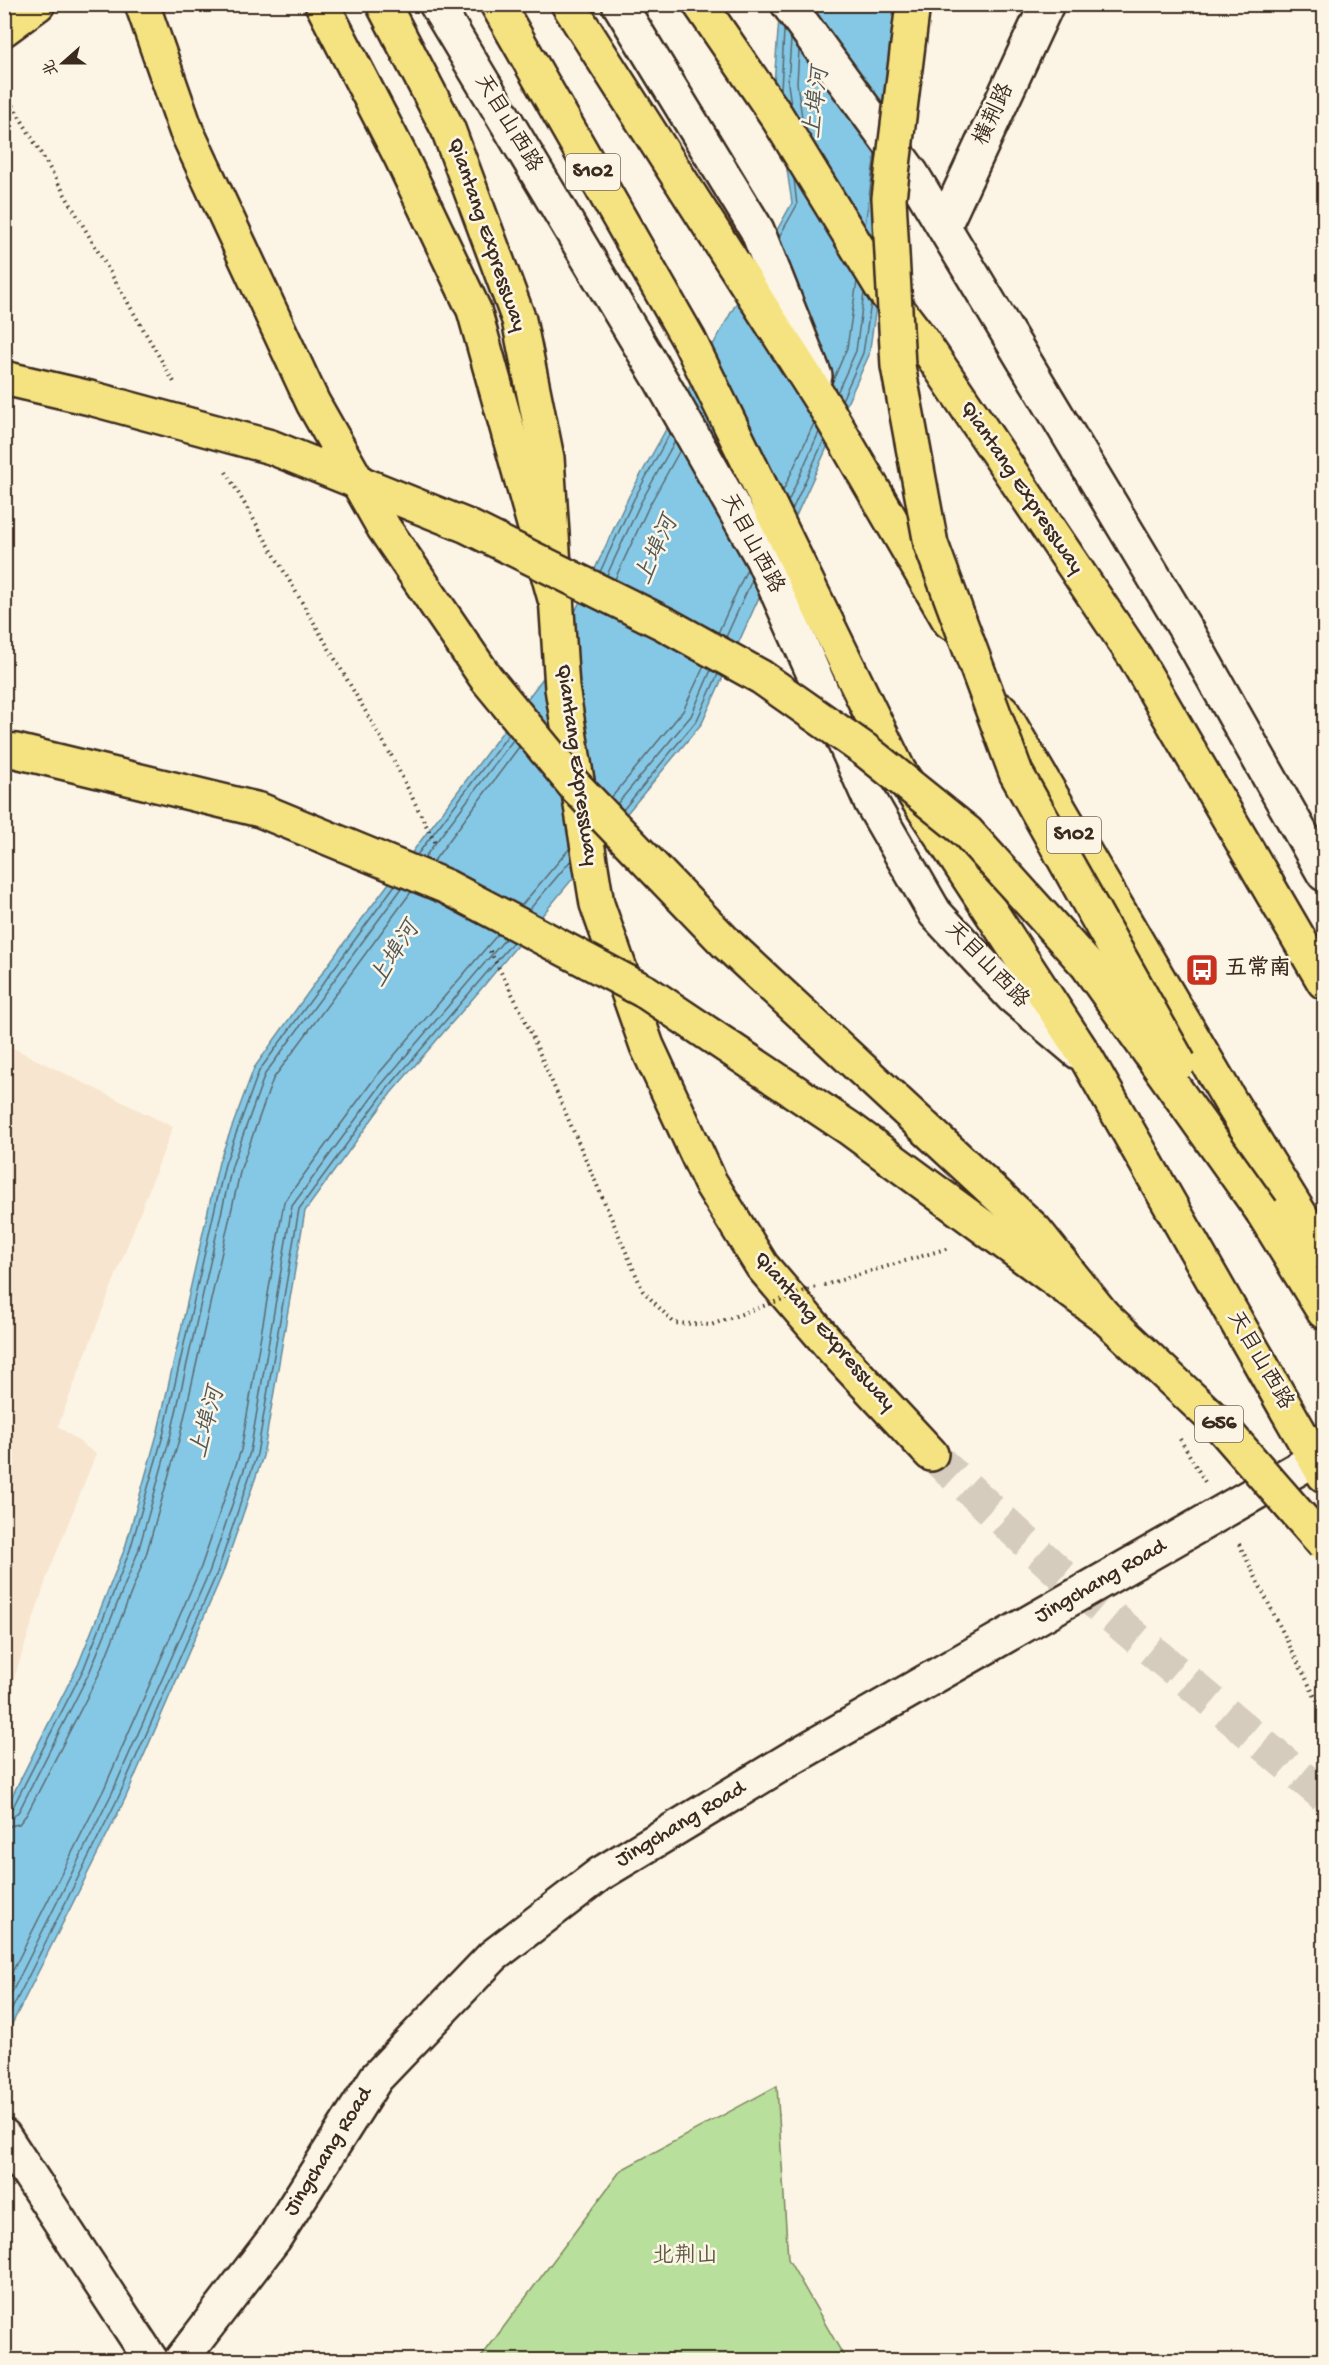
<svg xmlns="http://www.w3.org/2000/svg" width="1329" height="2365" font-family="'Gochi Hand','LXGW WenKai TC',sans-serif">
<rect width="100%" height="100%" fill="#fcf5e5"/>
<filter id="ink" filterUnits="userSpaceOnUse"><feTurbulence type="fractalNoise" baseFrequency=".0167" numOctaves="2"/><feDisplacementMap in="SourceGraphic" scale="12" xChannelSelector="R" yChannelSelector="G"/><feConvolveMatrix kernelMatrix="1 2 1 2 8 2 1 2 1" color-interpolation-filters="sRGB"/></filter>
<g filter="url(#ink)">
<path fill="#f7e5cf" d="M5,1044L173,1127L58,1426L96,1454L48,1574L5,1706Z"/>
<path fill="#b8df9b" stroke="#7a845c" stroke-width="1.5" d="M777,2086L788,2259L846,2360H479L621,2170Z"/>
<path fill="#85c8e6" stroke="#678996" stroke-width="1.5" d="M780,5H927L902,124L869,355L702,723L481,989L391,1093L305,1211L263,1456L222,1575L125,1799L5,2038V1810L78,1665L125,1548L158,1431L219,1162L254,1068L341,947L546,674L629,496L792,203L774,84Z"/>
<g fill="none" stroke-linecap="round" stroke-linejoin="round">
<g stroke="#59696e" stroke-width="1.5">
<path d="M799,50L797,83L803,124"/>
<path d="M781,91L784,30"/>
<path d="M791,105L788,84L791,39"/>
<path d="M865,226L875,154"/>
<path d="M779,237L797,205L794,179"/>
<path d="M832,383L847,348L857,281"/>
<path d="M837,393L856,351L864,293"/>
<path d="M842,400L863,353L871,303"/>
<path d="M783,491L814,423"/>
<path d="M788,502L819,432"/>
<path d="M792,510L824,440"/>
<path d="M600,572L634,499L670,433"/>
<path d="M607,575L641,502L675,441"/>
<path d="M615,579L649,506L680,450"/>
<path d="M718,633L747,569"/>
<path d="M726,637L752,580"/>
<path d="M611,798L683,711L704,666"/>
<path d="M617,804L691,716L711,670"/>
<path d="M623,810L697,720L718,674"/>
<path d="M417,855L509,734"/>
<path d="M424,858L513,740"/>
<path d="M433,862L519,747"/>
<path d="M521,906L570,848"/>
<path d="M529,910L572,859"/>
<path d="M4,1811L13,1807L84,1668L130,1550L164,1432L225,1164L259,1071L395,885"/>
<path d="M4,1818L13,1817L19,1811L90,1671L138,1552L171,1434L232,1166L265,1074L402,888"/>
<path d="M4,1827L19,1824L27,1814L99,1674L146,1555L180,1436L241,1168L273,1079L411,892"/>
<path d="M4,1988L104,1789L201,1567L241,1450L284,1202L374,1079L498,934"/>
<path d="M4,2008L112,1793L210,1570L250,1452L292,1206L381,1085L506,938"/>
<path d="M4,2025L119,1796L217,1573L257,1454L299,1209L387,1089L513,942"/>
</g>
<path stroke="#d5ccbd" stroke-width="33" stroke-dasharray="33 16" stroke-linecap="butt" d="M931,1454L1062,1575L1324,1796"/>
<g stroke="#3b2a1e" stroke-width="38">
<path id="minor" d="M4,2136L151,2360"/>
</g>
<g stroke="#3b2a1e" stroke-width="38">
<path id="tertiary" d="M944,226L1047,4"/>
</g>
<g stroke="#3b2a1e" stroke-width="38">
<g id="secondary">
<path d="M436,4L662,382L762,558L871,802L935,913L1013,997L1078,1052"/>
<path d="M619,4L757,230L815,376"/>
<path d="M788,4L912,174L1189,635L1324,874"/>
<path d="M181,2360L274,2239L376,2078L493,1956L600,1874L792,1758L1315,1459L1324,1458"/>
</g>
</g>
<g stroke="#3b2a1e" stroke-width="38">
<g id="primary">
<path d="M497,4L689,340L899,771L1087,1059L1324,1475"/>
<path d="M568,4L829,413L950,622"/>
<path d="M1002,711L1230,1101L1324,1253"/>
</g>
</g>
<g stroke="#3b2a1e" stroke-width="38">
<g id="trunk">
<path d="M383,4L448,129L519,320L547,458L562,688L597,904L647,1046L710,1182L762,1266L835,1351L931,1454"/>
<path d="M700,4L776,115L884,291L923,342L1135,657L1324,982"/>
</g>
</g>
<g stroke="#3b2a1e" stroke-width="38">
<g id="motorway">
<path d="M322,4L401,157L474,310L555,599"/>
<path d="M4,29L38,4"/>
<path d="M1262,1211L1324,1312"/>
</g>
</g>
<g stroke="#3b2a1e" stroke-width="4" stroke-dasharray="1.5 4.5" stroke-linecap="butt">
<path d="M4,90L174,382"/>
<path d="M226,472L391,755"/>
<path d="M824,1285L949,1248"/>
<path d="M1180,1439L1205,1482"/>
<path d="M1239,1544L1324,1715"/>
</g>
<use href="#minor" stroke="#fcf5e5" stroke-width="33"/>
<use href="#tertiary" stroke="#fcf5e5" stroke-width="33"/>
<use href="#secondary" stroke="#fcf5e5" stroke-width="33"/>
<use href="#primary" stroke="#f5e382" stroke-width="33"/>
<use href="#trunk" stroke="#f5e382" stroke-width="33"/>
<use href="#motorway" stroke="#f5e382" stroke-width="33"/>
<g stroke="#3b2a1e" stroke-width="38" stroke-linecap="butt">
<g id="motorway-bridge">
<path d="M142,4L186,130L313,403L384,528L486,678L575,786L726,943L1035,1230L1103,1315"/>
<path d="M913,4L889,198L898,366L931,544L1016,773L1179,1063"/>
<path d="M4,378L90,398L271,447L467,526L665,624L761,677L865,750L967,832L1087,965L1262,1211"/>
<path d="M4,750L16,751L260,810L447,887L646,992L849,1128L1103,1315L1219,1424L1324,1544"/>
</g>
</g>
<g stroke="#3b2a1e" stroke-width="4" stroke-dasharray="1.5 4.5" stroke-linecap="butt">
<path d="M391,755L435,843"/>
<path d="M490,951L523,1015L643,1291L674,1323L711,1325L816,1287"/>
</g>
<use href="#motorway-bridge" stroke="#f5e382" stroke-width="33"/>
</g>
</g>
<defs>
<g id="bus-square" transform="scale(1.725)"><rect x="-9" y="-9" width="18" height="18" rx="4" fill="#c8321e" stroke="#fcf5e5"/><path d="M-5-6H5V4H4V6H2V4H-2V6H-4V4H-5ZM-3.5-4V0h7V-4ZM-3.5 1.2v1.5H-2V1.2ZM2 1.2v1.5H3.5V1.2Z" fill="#fff"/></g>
</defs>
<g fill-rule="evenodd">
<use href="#bus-square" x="1202" y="970"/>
</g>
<g text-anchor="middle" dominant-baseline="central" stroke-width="5" stroke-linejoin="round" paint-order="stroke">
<g fill="#fcf5e5" stroke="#75675a" stroke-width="1.5">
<rect x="566" y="154" width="54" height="36" rx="4.5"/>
<rect x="1047" y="817" width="54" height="36" rx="4.5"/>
<rect x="1195" y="1406" width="48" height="36" rx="4.5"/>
</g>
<g font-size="21" font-weight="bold" fill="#3b2a1e">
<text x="593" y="172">S102</text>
<text x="1074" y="835">S102</text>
<text x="1219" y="1424">G56</text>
</g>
<g font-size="22" fill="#3b2a1e" stroke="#fcf5e5">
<text transform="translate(995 115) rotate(-65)">横荆路</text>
<text transform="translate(507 124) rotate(59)">天目山西路</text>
<text transform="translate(486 235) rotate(71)">Qiantang Expressway</text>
<text transform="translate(1021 488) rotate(56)">Qiantang Expressway</text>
<text transform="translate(751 544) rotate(62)">天目山西路</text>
<text transform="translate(576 765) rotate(82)">Qiantang Expressway</text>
<text transform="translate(986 966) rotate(46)">天目山西路</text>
<text transform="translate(824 1332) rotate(49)">Qiantang Expressway</text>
<text transform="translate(1259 1361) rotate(60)">天目山西路</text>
<text transform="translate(1101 1582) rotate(-30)">Jingchang Road</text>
<text transform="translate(681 1825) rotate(-31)">Jingchang Road</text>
<text transform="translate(329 2152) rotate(-58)">Jingchang Road</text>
</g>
<g font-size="22" font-weight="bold" fill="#3b2a1e" stroke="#fcf5e5" text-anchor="start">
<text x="1225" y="970">五常南</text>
</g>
<g font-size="22" fill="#5a573d" stroke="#fcf5e5">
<text x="685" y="2257">北荆山</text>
</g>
<g font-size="24" font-style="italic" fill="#51595a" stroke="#fcf5e5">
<text transform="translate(818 103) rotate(-83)">上埠河</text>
<text transform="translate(658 551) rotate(-66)">上埠河</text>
<text transform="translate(396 955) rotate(-58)">上埠河</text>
<text transform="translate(209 1423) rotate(-75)">上埠河</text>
</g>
</g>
<rect width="1329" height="2365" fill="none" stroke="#fcf5e5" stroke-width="24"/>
<rect x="12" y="12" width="1305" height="2341" fill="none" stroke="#3b2a1e" stroke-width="2" filter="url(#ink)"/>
<g transform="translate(63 63) rotate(249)" stroke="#fcf5e5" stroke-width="4.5" paint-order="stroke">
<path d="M0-4.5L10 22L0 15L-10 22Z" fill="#3b2a1e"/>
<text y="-9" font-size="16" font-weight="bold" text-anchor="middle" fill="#3b2a1e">北</text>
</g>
</svg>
